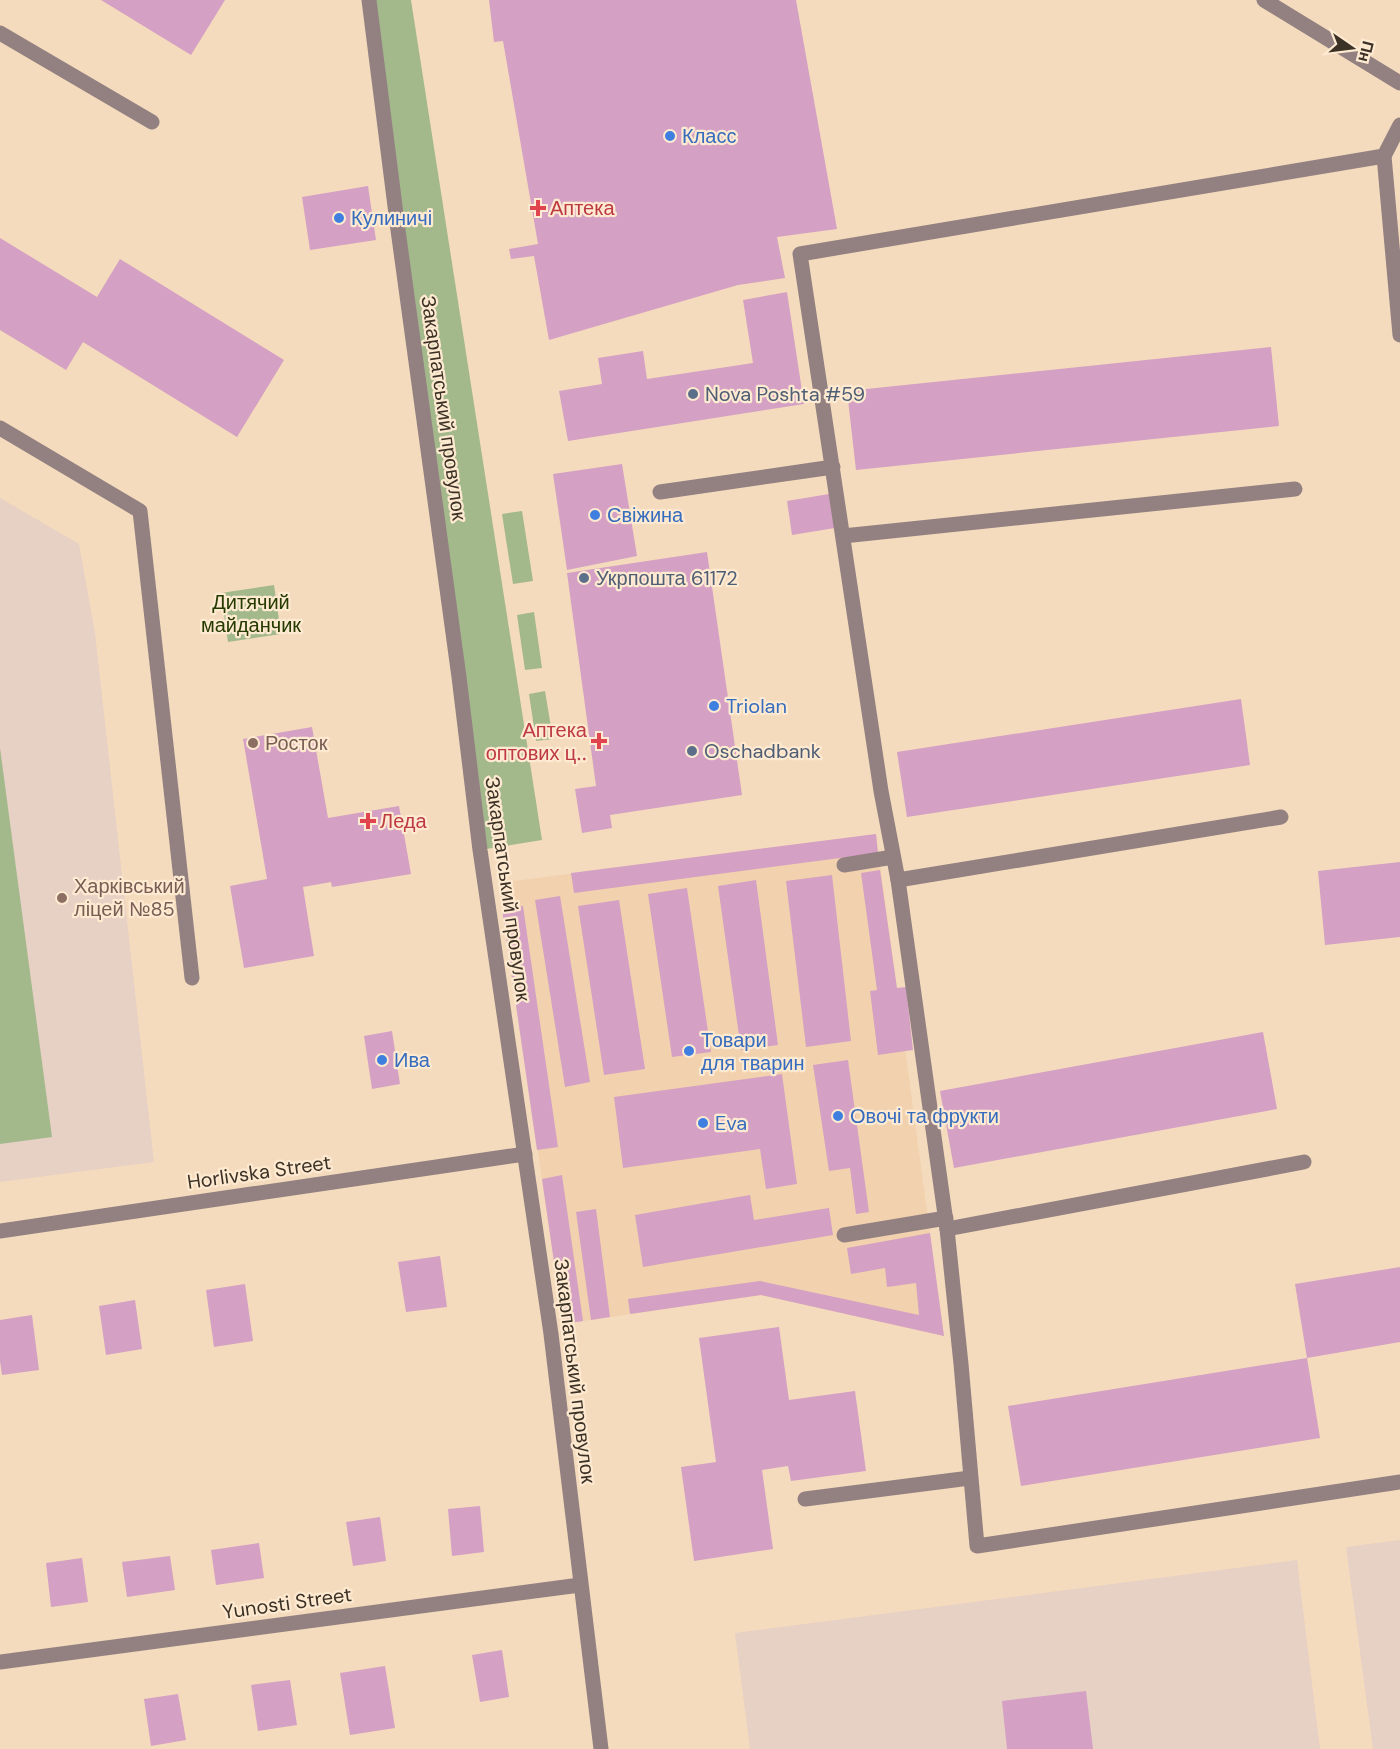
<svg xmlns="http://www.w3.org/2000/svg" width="1400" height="1749" font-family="'DM Sans',sans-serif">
<rect width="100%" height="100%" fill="#f5dbbd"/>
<path fill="#f2d2ae" d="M876,834L944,1336L761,1295L563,1324L499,883Z"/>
<g fill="#e7d0c4">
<path d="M0,498L79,544L95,633L154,1162L0,1182Z"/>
<path d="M1400,1540V1749H1373L1346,1547Z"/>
<path d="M1297,1560L1320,1749H750L735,1633Z"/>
</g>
<g fill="#a3b98c">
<path d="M369,0H411L542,840L480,850Z"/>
<path d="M522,511L533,581L513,584L502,514Z"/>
<path d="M274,585L281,634L228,642L221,593Z"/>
<path d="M534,612L542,668L525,670L517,615Z"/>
<path d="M545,691L553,739L536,741L529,694Z"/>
<path d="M0,748L52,1137L0,1144Z"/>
</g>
<g fill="#d4a0c3">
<path d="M101,0H225L191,55Z"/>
<path d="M489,0H796L837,229L777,237L785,278L738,285L549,340L534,256L511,259L509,249L538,244L503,41L494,42Z"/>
<path d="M368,186L376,240L310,250L302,197Z"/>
<path d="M0,238L97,297L120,259L284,360L237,437L83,342L66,370L0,330Z"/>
<path d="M787,292L804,404L568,441L559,391L602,384L598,358L643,351L647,379L753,363L743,300Z"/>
<path d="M1271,347L1279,426L856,470L847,391Z"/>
<path d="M622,464L637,556L567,570L553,474Z"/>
<path d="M829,494L835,528L792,535L787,501Z"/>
<path d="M707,552L742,795L610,815L612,828L582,833L575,789L596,786L567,573Z"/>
<path d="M1241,699L1250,765L907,817L897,752Z"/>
<path d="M312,727L328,818L399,806L411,874L332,887L331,882L303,887L314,956L244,968L230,886L267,879L243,739Z"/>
<path d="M876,834L878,853L574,893L571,873Z"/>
<path d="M1400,862V937L1325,945L1318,871Z"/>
<path d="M880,870L897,988L906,987L913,1050L878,1055L870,991L877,990L861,873Z"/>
<path d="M832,875L851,1041L806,1047L786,881Z"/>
<path d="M756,880L778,1045L741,1050L718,886Z"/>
<path d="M687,888L711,1052L672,1057L648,894Z"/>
<path d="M560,896L590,1082L565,1087L535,900Z"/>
<path d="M619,900L645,1069L604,1075L578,906Z"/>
<path d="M523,906L558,1147L537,1150L502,909Z"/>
<path d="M392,1031L400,1084L372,1089L364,1036Z"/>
<path d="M1263,1032L1277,1109L954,1168L940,1091Z"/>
<path d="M848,1060L869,1212L856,1214L850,1168L829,1171L813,1065Z"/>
<path d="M782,1074L797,1184L766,1189L760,1149L623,1168L614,1097Z"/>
<path d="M562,1175L583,1321L563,1324L542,1179Z"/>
<path d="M750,1195L754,1220L829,1208L833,1235L643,1267L635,1215Z"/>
<path d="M596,1209L610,1317L591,1320L576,1212Z"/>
<path d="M930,1233L944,1336L761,1295L630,1314L628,1299L760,1281L919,1315L916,1283L887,1287L885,1268L851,1274L847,1248Z"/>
<path d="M440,1256L447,1307L406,1312L398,1262Z"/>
<path d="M1400,1267V1342L1307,1358L1295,1284Z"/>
<path d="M245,1284L253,1341L214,1347L206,1290Z"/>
<path d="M135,1300L142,1349L106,1355L99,1306Z"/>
<path d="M32,1315L39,1370L2,1375L0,1361V1320Z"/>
<path d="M779,1327L789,1400L855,1391L866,1471L791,1481L788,1466L762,1470L773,1549L694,1561L681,1467L716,1462L699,1338Z"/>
<path d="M1307,1358L1320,1438L1021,1486L1008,1406Z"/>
<path d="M480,1506L484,1552L452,1556L448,1509Z"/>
<path d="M380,1517L386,1561L353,1566L346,1522Z"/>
<path d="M259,1543L264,1578L216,1585L211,1550Z"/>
<path d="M170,1556L175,1590L127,1597L122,1562Z"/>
<path d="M82,1558L88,1602L51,1607L46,1563Z"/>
<path d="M502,1650L509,1697L480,1702L472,1655Z"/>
<path d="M385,1666L395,1728L350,1735L340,1673Z"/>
<path d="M290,1680L297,1725L258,1731L251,1685Z"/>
<path d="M1086,1691L1093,1749H1007L1002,1701Z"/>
<path d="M178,1694L186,1740L151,1746L144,1699Z"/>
</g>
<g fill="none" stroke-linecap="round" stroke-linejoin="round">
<g stroke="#938182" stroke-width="15">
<path d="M369,0L398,230L459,677L480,850L551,1334L601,1749"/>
<path d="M1264,0L1400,83"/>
<path d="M0,33L152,122"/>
<path d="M1400,125L1384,156L800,254L881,791L898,880L947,1229L961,1364L977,1546L1400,1482"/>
<path d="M1384,156L1400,335"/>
<path d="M0,428L140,511L192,978"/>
<path d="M660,492L833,467"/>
<path d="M843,536L1295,489"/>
<path d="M844,865L893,857"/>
<path d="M898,880L1281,817"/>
<path d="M947,1229L1304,1162"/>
<path d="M0,1231L525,1154"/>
<path d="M844,1235L946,1218"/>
<path d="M805,1499L970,1478"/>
<path d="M0,1662L580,1585"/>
</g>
</g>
<g fill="#3f7fe0" stroke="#fee9d1" stroke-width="2">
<circle cx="670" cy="136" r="6"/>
<circle cx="339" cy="218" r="6"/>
<circle cx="595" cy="515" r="6"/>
<circle cx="714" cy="706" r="6"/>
<circle cx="689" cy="1051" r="6"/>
<circle cx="382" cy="1060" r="6"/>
<circle cx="838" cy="1116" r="6"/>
<circle cx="703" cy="1123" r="6"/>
</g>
<g fill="#e0444e" stroke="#fee9d1" stroke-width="2">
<path d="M535 199h6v6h6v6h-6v6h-6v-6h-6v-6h6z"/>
<path d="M596 732h6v6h6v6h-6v6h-6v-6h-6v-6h6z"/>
<path d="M365 812h6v6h6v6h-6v6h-6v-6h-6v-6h6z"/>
</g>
<g fill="#5c6f8a" stroke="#fee9d1" stroke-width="2">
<circle cx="693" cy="394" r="6"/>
<circle cx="584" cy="578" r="6"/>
<circle cx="692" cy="751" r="6"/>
</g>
<g fill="#8d6e63" stroke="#fee9d1" stroke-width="2">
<circle cx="253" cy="743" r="6"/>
<circle cx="62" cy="898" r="6"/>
</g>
<g text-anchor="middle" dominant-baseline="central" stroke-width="4.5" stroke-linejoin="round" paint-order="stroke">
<g font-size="20" fill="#366cbe" stroke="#fee9d1" text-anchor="start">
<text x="682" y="136">Класс</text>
<text x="351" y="218">Кулиничі</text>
<text x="607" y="515">Свіжина</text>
<text x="726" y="706">Triolan</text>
<text x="701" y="1040">Товари<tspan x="701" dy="23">для тварин</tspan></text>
<text x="394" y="1060">Ива</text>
<text x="850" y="1116">Овочі та фрукти</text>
<text x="715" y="1123">Eva</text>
</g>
<g font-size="20" fill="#be3a42" stroke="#fee9d1" text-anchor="start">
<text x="550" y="208">Аптека</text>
<text x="587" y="730" text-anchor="end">Аптека<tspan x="587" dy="23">оптових ц‥</tspan></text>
<text x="380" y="821">Леда</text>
</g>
<g font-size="20" fill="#4e5e75" stroke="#fee9d1" text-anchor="start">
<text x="705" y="394">Nova Poshta #59</text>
<text x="596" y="578">Укрпошта 61172</text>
<text x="704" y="751">Oschadbank</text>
</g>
<g font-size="20" fill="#3b3125" stroke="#fee9d1">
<text transform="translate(444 408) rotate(82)">Закарпатський провулок</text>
<text transform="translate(508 889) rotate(82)">Закарпатський провулок</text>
<text transform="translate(259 1172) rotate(-8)">Horlivska Street</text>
<text transform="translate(575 1371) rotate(83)">Закарпатський провулок</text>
<text transform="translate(287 1603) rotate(-8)">Yunosti Street</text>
</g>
<g font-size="20" fill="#253b00" stroke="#fee9d1">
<text x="251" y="602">Дитячий<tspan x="251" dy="23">майданчик</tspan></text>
</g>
<g font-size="20" fill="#785e54" stroke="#fee9d1" text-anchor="start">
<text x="265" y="743">Росток</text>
<text x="74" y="886">Харківський<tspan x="74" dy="23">ліцей №85</tspan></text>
</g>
</g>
<g transform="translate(1352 48) rotate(104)" stroke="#fee9d1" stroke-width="4.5" paint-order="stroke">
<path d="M0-4.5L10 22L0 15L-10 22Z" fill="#3b3125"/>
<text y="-9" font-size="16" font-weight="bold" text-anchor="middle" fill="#3b3125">Пн</text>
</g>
</svg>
